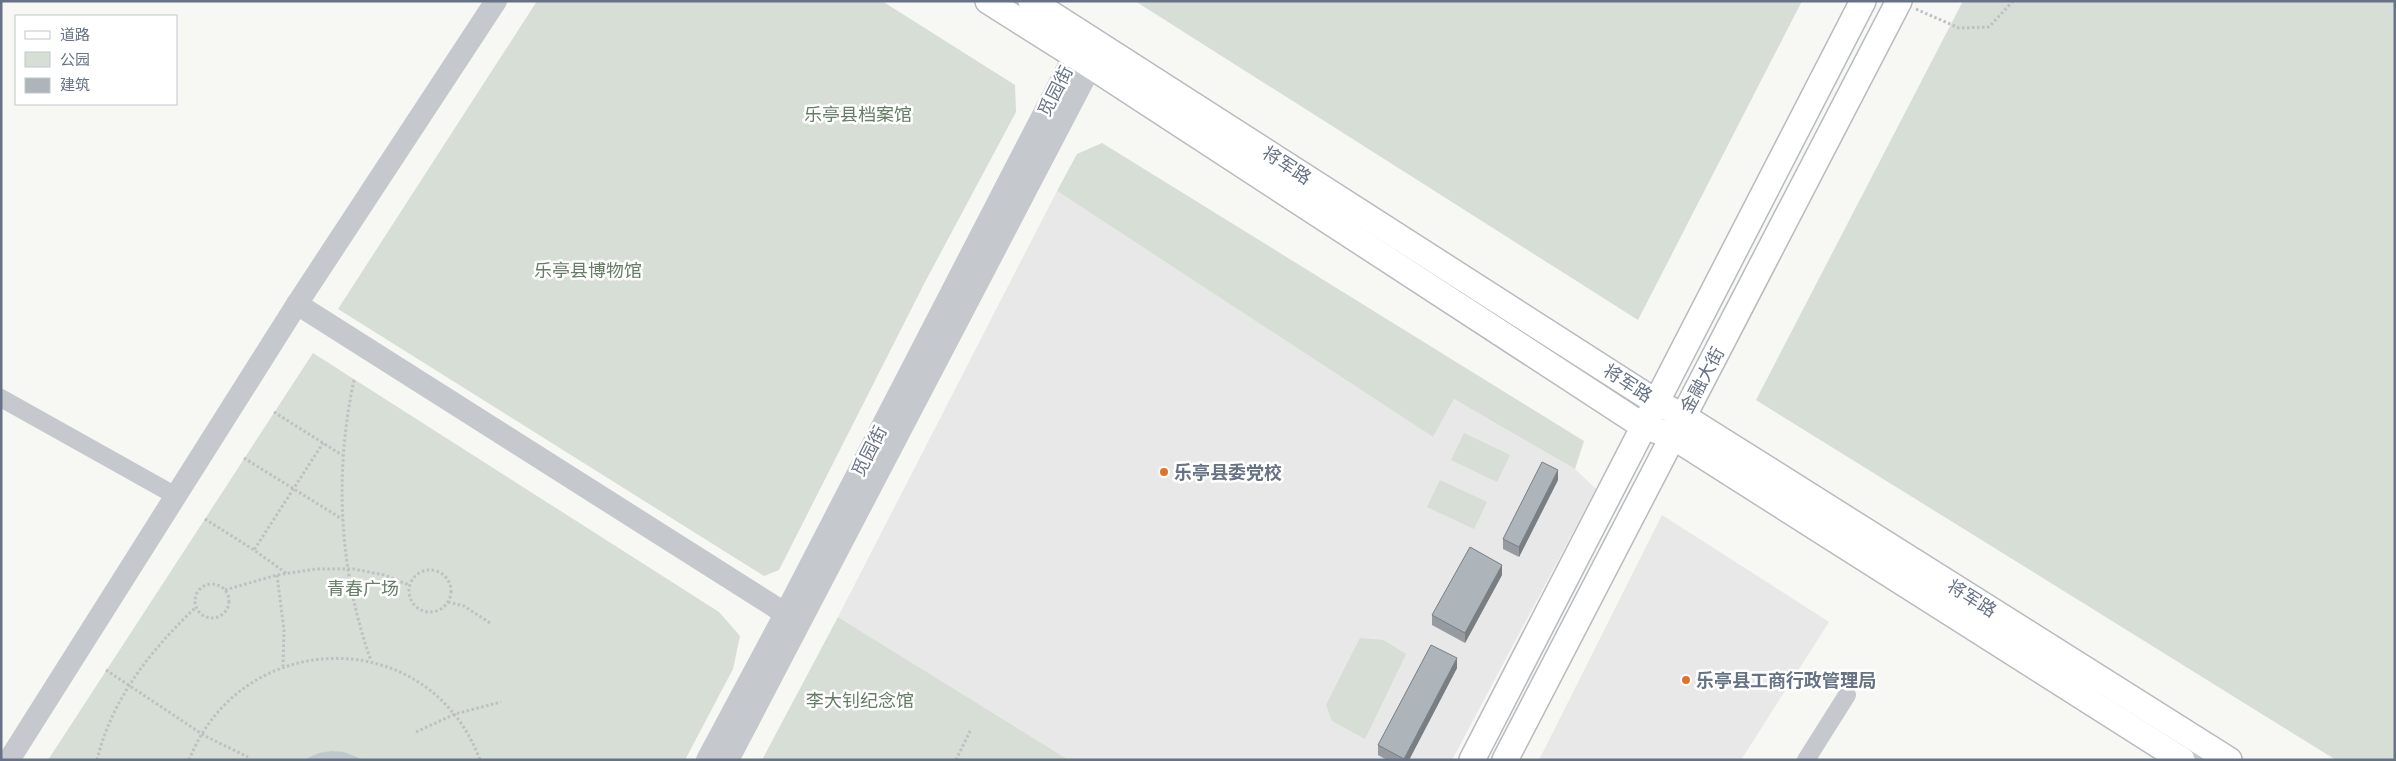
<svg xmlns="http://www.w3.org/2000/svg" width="2396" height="761" font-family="Raleway,'Noto Sans SC',sans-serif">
<rect width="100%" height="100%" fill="#f7f7f4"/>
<g fill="#e7e8e7">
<path d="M1057,191L1433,437L1454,399L1575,469L1596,489L1452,760H1069L838,617Z"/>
<path d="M1662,515L1829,622L1741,760H1539Z"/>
</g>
<g fill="#d7ded5">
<path d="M537,1H882L1015,85L1016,112L924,284L779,570L764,576L338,309Z"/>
<path d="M1135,1H1802L1638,320Z"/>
<path d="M1963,1H2395V760H2336L1756,400Z"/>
<path d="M1102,143L1584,441L1575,469L1454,399L1433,437L1057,191L1077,154Z"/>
<path d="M313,353L719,612L740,636L733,669L685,760H48Z"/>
<path d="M1464,433L1510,455L1497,482L1451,460Z"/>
<path d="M1440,480L1487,502L1474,529L1427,507Z"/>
<path d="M838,617L1069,760H762Z"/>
<path d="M1360,638L1383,640L1406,654L1365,739L1332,721L1326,705Z"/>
</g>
<path fill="#c0c8cf" d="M331,751L344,752L364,760H303L319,753Z"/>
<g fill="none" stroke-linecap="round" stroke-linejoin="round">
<g stroke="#b7bbc0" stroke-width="28">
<g id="secondary">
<path d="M988,1L1091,66L1643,426L1672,436L2182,760"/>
<path d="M1031,1L1656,402L1683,416L2229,760"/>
<path d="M1472,760L1863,1"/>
<path d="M1505,760L1899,1"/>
</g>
</g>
<g stroke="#bfc0c3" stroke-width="3" stroke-dasharray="2.5 2.5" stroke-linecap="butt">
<path d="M1916,9L1959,28L1989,27L2013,1"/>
<path d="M354,380C334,474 339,570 371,661"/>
<path d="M274,412L342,455"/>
<path d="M244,458L342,519"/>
<path d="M205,519L254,550"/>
<circle cx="430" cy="591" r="21"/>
<path d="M286,573L254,550L323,443"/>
<path d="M277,575L284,630L283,666"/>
<circle cx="212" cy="601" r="17"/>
<path d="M225,590L277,575L316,569H354L384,575L409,585"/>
<path d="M448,602L464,606L490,623"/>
<path d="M106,670L205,736L248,757"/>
<path d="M416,732L455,714L501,702"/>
<path d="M97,760C112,698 151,650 196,607"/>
<path d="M189,760C242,626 429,623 480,760"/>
<path d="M956,760L970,731"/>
</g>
<g stroke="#c5c8cc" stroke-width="18">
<path d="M1,398L176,496"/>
<path d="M1806,760L1847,695"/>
<path d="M2196,760L2206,745"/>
</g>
<g stroke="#c5c8cc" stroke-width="22">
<path d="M297,304L797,621"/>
<path d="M9,760L297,304L496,1"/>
<path d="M707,760L785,614L1074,55L1089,46"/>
<path d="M728,760L1091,66L1095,48"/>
</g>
<use href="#secondary" stroke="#fff" stroke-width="25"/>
</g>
<g fill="#959ba0">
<path d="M1558,480L1519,557L1503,549V539Z"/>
<path d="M1502,575L1465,643L1432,625V615Z"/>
<path d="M1457,668L1409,760H1387L1378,755V745Z"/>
</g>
<g fill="#797e82">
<path d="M1558,470V480L1519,557V547Z"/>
<path d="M1502,565V575L1465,643V633Z"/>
<path d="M1457,658V668L1409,760H1404Z"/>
</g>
<g fill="#adb4ba" stroke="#797e82">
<path d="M1542,462L1558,470L1519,547L1503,539Z"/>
<path d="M1470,547L1502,565L1465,633L1432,615Z"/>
<path d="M1431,645L1457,658L1404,759L1378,745Z"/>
</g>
<g fill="#e1722a" stroke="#fff" stroke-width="2">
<circle cx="1164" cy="472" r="5"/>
<circle cx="1686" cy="680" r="5"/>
</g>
<g text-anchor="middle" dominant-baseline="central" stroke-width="5" stroke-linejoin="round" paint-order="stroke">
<g font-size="18" fill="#667285" stroke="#fff">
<text transform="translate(1055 91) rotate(-63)">觅园街</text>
<text transform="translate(1287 165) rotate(33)">将军路</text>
<text transform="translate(1702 380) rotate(-62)">金融大街</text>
<text transform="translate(1628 383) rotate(33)">将军路</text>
<text transform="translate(869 451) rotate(-63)">觅园街</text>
<text transform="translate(1972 598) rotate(32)">将军路</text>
</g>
<g font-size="18" fill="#667c65" stroke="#fff">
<text x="858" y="114">乐亭县档案馆</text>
<text x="588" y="270">乐亭县博物馆</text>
<text x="363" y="588">青春广场</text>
<text x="860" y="700">李大钊纪念馆</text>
</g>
<g font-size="18" font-weight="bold" fill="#667285" stroke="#fff" text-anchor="start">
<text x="1174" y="472">乐亭县委党校</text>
<text x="1696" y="680">乐亭县工商行政管理局</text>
</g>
</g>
<rect width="2396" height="761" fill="none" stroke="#667285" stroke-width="5"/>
<rect x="15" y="15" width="162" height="90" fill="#ffffff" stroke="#c2c7ce"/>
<rect x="25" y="31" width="25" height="8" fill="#ffffff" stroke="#c2c7ce"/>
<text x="60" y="40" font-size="15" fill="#667285">道路</text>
<rect x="25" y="52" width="25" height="15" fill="#d7ded5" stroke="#c2c7ce"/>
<text x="60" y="65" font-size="15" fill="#667285">公园</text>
<rect x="25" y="78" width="25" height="15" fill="#adb4ba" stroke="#c2c7ce"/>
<text x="60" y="90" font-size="15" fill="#667285">建筑</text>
</svg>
